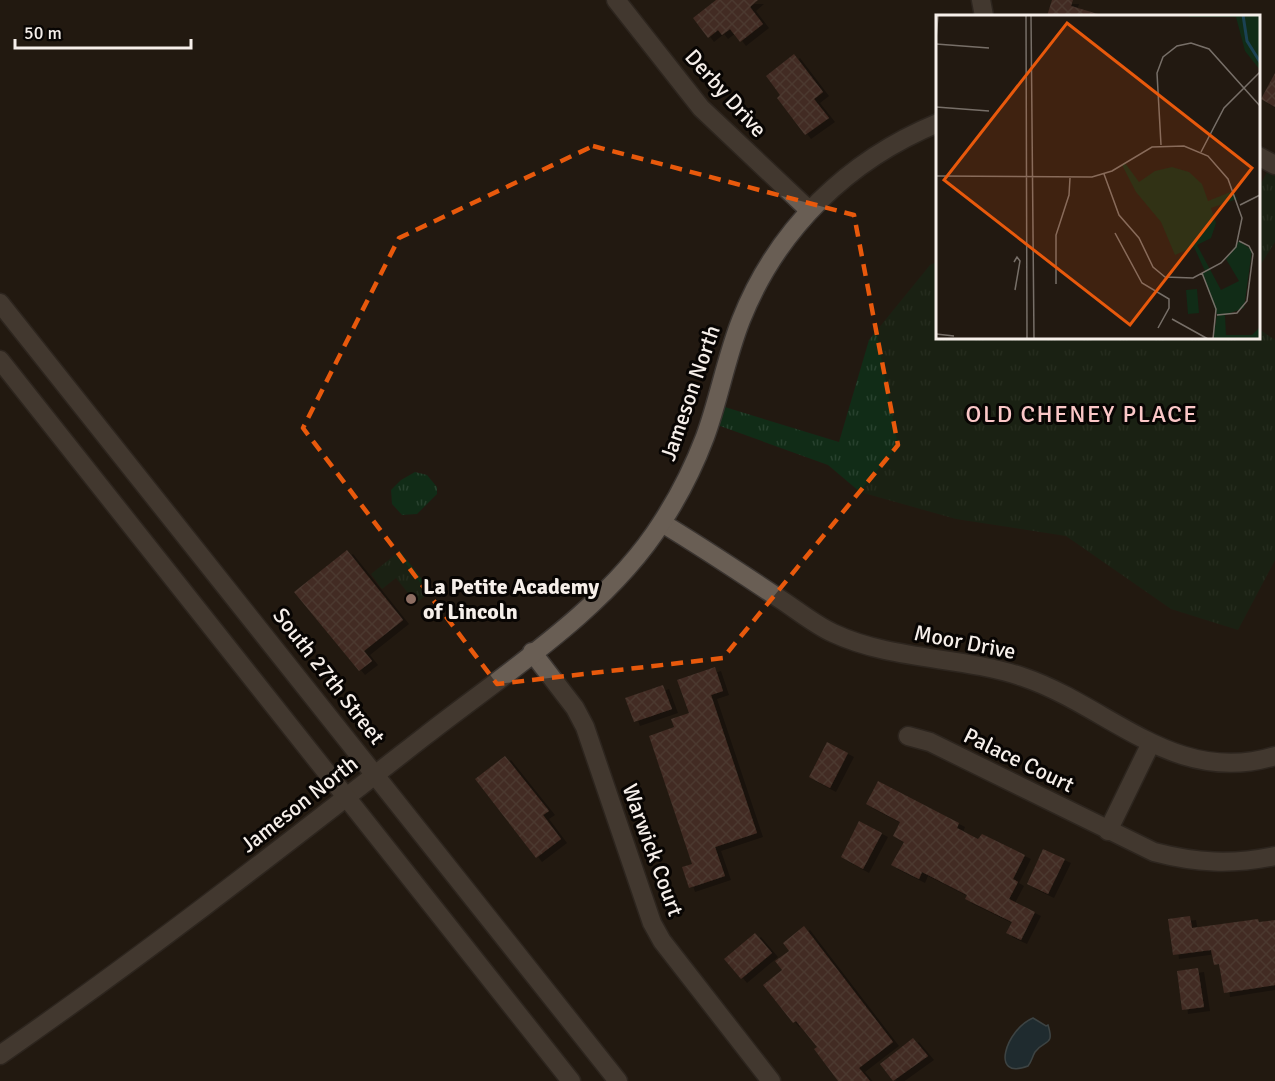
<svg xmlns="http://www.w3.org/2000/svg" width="1275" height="1081" font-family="Signika,sans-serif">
<defs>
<pattern id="grass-tufts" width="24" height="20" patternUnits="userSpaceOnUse" patternTransform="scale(1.5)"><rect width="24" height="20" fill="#112c17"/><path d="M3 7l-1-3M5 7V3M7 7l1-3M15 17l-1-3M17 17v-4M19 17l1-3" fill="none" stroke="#28412e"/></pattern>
<pattern id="building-cross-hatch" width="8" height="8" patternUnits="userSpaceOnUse" patternTransform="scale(1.5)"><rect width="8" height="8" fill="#67423a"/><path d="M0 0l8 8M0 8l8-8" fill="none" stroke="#7d5e57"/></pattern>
<filter id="shadow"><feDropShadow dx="6" dy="4" stdDeviation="0" flood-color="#0009"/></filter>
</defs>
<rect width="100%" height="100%" fill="#221911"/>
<g fill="url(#grass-tufts)">
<path d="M1272,163L1275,165V242L1259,267V187Z"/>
<path d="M937,262L938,338H1258L1259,329L1275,340V560L1238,630L1171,609L1066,536L956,519L860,492L828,465L709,422L715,404L839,442L869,340L930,265Z"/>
<path d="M415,472L427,475L437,487V494L417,514L402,515L392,504L391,490L401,480Z"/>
<path d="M400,551L431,591L416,603L396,578L382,589L371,574Z"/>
</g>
<path fill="#1b4254" stroke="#5d7681" stroke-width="1.5" d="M1033,1018L1046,1026L1048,1025C1055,1047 1044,1039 1035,1052C1032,1057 1032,1061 1028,1066C989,1081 1006,1029 1033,1018Z"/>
<g fill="url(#building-cross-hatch)" filter="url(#shadow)">
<path d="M716,0H758L750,7L763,24L740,42L730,29L722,35L718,30L708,38L693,18Z"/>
<path d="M1052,0H1073L1071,6L1098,14V16H1047Z"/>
<path d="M794,54L823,92L814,99L829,118L805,135L777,98L780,95L766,76Z"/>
<path d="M1275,73V107L1261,99Z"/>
<path d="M347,550L403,620L364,651L372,661L359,671L294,592Z"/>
<path d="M715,667L723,691L711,695L757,833L715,847L725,876L689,888L682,867L692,864L649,736L674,727L671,719L689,713L677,680Z"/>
<path d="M663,685L672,709L634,722L625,698Z"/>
<path d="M827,742L848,753L830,788L809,777Z"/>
<path d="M505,756L549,811L543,815L561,839L536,858L475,779Z"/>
<path d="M878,781L959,823L957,828L978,839L982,834L1025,855L1013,879L1018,882L1009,899L1035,912L1021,940L1006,933L1012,922L965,899L967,895L922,872L919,879L891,865L904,842L893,836L900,822L866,804Z"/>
<path d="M859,821L882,833L863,869L841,857Z"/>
<path d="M1043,849L1065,859L1048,894L1027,884Z"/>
<path d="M1190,916L1192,928L1258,919L1259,922L1275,920V985L1224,993L1219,964L1214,965L1211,950L1173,955L1168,919Z"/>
<path d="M804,926L893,1042L859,1068L870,1081H838L814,1049L817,1047L796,1021L793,1023L763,985L782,970L775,961L789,951L783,943Z"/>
<path d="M755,933L772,953L741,979L724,959Z"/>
<path d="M1198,968L1204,1007L1182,1010L1177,971Z"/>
<path d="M913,1038L928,1056L893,1081L880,1064Z"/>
</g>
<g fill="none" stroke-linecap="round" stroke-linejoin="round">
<g stroke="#3a3430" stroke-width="21">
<g id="street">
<path d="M616,0L701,108L809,210"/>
<path d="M981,0L984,16"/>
<path d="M1258,156L1275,165"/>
<path d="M662,523C702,547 741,573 780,599C797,610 815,625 833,633C893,661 961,656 1023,677C1109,706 1175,787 1275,756"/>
<path d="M532,652L575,708L585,727L652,923L662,941L771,1081"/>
<path d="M908,736L930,742L1154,852C1196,863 1232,865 1275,856"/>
<path d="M1108,831L1150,745"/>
<path d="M0,1055C146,954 285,845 425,736C504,674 608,608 662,522C679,496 694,466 705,437C719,399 726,358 741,320C777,229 848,160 938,123"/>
</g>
</g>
<g stroke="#3a3430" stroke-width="21">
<g id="secondary">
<path d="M0,303L618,1081"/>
<path d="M0,360L571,1081"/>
</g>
</g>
<use href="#street" stroke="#695e54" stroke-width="18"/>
<use href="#secondary" stroke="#695e54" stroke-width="18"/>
</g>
<path d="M0 0H1275V1081H0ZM593,146L854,215L898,445L723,658L497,684L303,428L399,238Z" fill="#221911" fill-opacity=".55" fill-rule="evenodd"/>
<path fill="none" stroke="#e8590c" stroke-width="4.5" stroke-dasharray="12 8" stroke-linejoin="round" d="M593,146L854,215L898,445L723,658L497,684L303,428L399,238Z"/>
<circle fill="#8d6e63" stroke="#080503" stroke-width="2" cx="411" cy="599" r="6"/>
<g text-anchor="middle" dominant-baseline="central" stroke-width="6" stroke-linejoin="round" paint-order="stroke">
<g font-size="22" fill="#f6efea" stroke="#080503">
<text transform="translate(726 93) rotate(48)">Derby Drive</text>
<text transform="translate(690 393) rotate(-71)">Jameson North</text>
<text transform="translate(965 642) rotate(11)">Moor Drive</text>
<text transform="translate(329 676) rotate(52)">South 27th Street</text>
<text transform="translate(1019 760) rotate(26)">Palace Court</text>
<text transform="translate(299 804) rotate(-38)">Jameson North</text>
<text transform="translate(653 850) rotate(70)">Warwick Court</text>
</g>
<g font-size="22" font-weight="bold" fill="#f6efea" stroke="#080503" text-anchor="start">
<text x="423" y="586">La Petite Academy<tspan x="423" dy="25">of Lincoln</tspan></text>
</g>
<g font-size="24" letter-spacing="1.5" fill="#fbc7c7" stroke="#080503">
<text x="1082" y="414">OLD CHENEY PLACE</text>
</g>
</g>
<g transform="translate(936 15)">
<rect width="324" height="324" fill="#221911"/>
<path d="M256,0H323L324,55L309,36L300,2H252ZM189,148L203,167L219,156L236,152L253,157L266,169L272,186L297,176L301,184L275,193L280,208L275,223L261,230L285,275L303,266L290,244L303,226L316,235L308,293L289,300L290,320H316L324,312V324H277L281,300L266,258L269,256L258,232L239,240L225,207L200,177L186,150Z" fill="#112c17"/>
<path d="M261,274L263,298L252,299L250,275Z" fill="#112c17"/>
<path fill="none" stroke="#1b4254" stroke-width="3" d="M307,0L311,26L324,47"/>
<path fill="none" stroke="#776f68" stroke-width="1.5" d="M90,0L91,324M95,0L98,324M0,24L2,0M0,29L53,33M0,92L53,96M225,130L221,58L227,42L241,31L255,28L273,34L324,91M265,137L288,93L324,57M0,161L156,162L176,156L216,132L248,131L272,141L292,164L306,203L300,232L285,248L257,263L229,262L217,252L203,223L183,200L168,159M304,190L324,180M179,218L206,268L233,284V293L222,313M78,247L81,242L84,246L79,275M266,258L280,294L277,324M120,269V220L133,180L134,163M281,300L301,298L311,286L317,239L313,231L303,226M236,304L272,324M0,319L18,321"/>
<path fill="#e8590c" fill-opacity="0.15" stroke="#e8590c" stroke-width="3" d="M131,8L316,153L194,310L8,165Z"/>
<rect width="324" height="324" fill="none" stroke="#f6efea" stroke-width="3"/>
</g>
<path d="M15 39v9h176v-9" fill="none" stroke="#f6efea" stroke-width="3"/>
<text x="24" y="39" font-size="18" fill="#f6efea" stroke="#080503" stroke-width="4.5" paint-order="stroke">50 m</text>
</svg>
